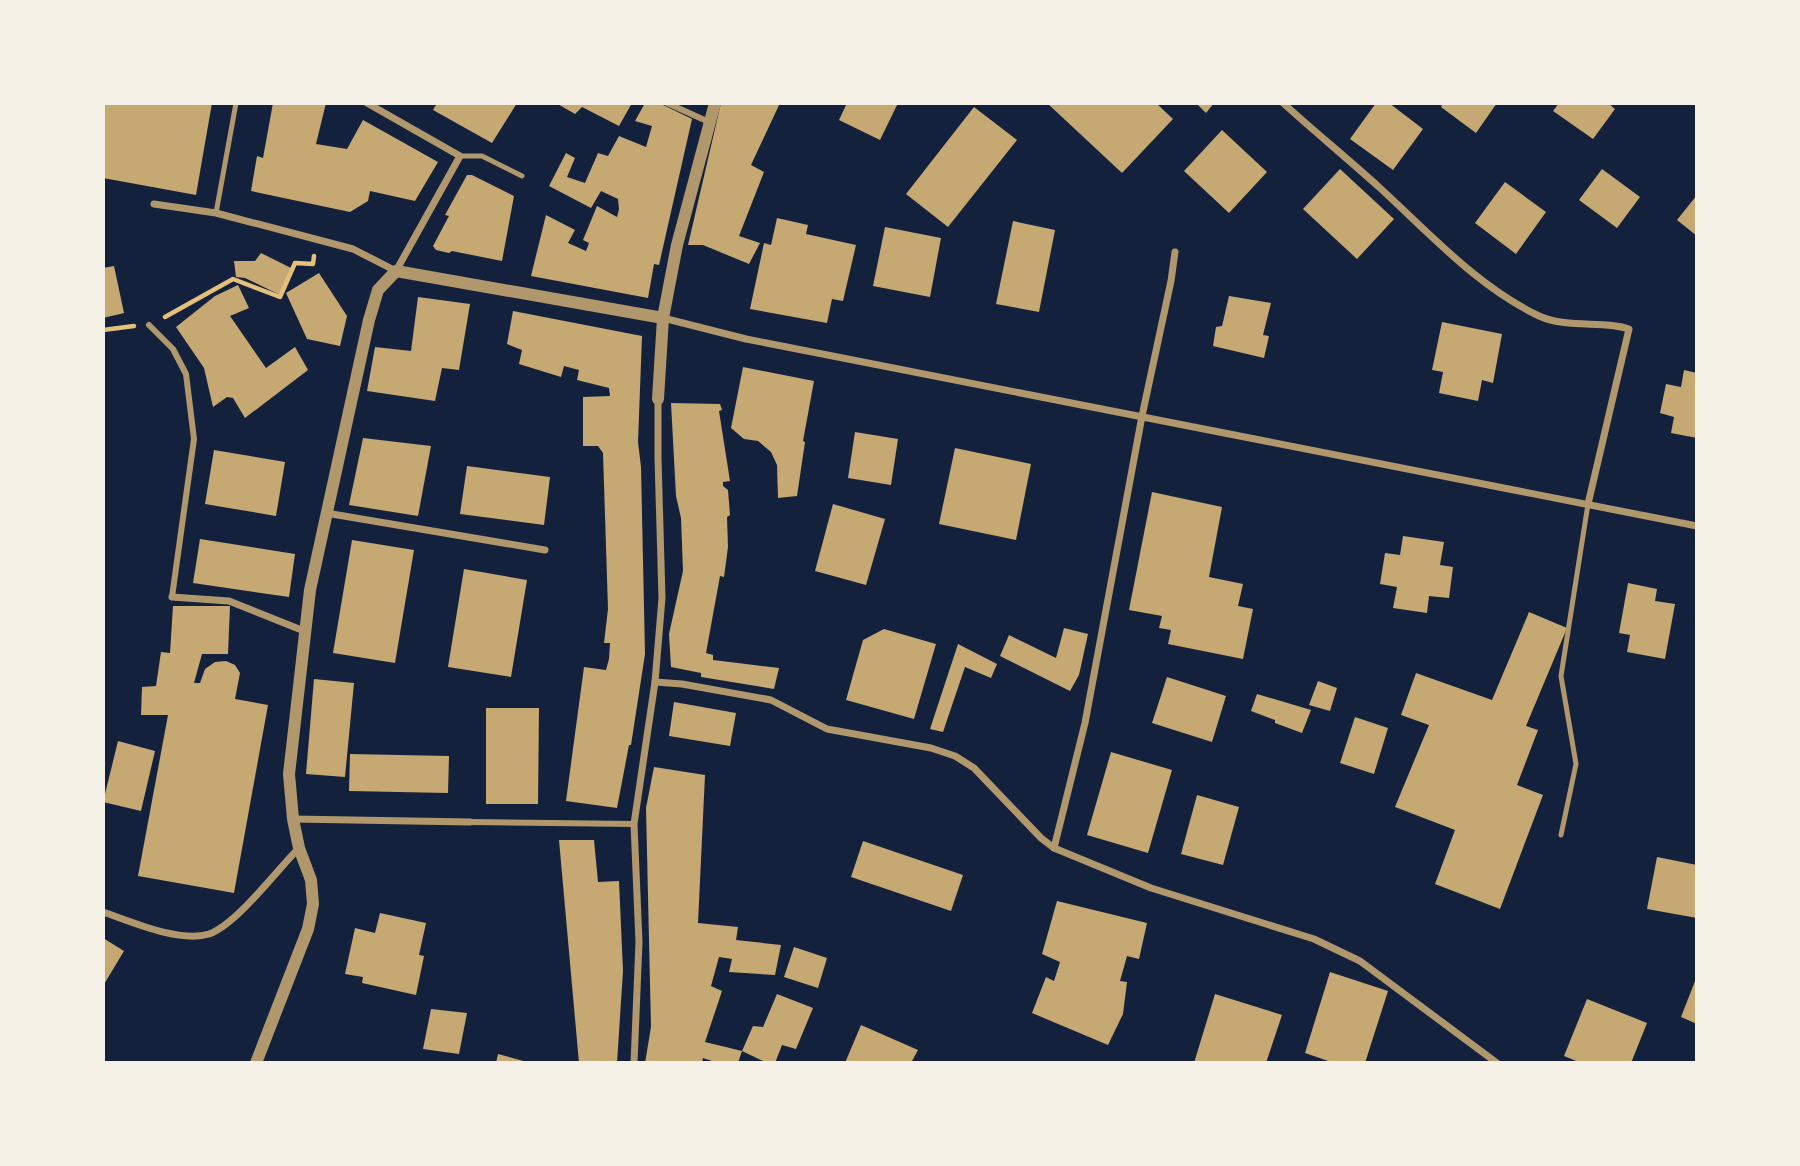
<svg xmlns="http://www.w3.org/2000/svg" width="1800" height="1166" font-family="Literata,serif">
<rect width="100%" height="100%" fill="#14213d"/>
<g fill="#c6a872">
<path d="M103,103H212L196,195L103,178Z"/>
<path d="M273,103H326L316,144L347,149L363,120L438,162L415,201L370,191L368,201L350,212L251,191L257,156L263,158Z"/>
<path d="M437,103H517L492,143L433,110Z"/>
<path d="M556,103H632L619,126L582,107L575,114Z"/>
<path d="M645,103H659L692,119L659,265L654,264L648,298L531,276L546,215L575,230L568,243L586,251L589,243L583,240L597,206L617,217L619,209L618,199L601,191L591,208L549,186L566,153L575,158L567,177L585,183L598,153L608,156L619,136L646,147L652,126L635,121Z"/>
<path d="M721,103H780L751,165L764,172L739,236L760,243L749,264L703,245H688Z"/>
<path d="M847,103H898L880,140L839,120Z"/>
<path d="M1047,103H1156L1173,119L1122,173Z"/>
<path d="M1196,103H1214L1206,113Z"/>
<path d="M1376,103H1389L1423,129L1393,170L1350,139Z"/>
<path d="M1443,103H1497L1476,133L1441,107Z"/>
<path d="M1559,103H1608L1615,109L1593,139L1553,111Z"/>
<path d="M974,107L1017,140L948,227L906,194Z"/>
<path d="M1222,130L1267,172L1229,213L1184,171Z"/>
<path d="M1340,169L1394,219L1357,259L1303,209Z"/>
<path d="M1602,169L1640,197L1617,228L1579,200Z"/>
<path d="M467,175H472L514,196L502,261L452,251L449,253L436,250L433,246L449,216L445,215Z"/>
<path d="M1505,182L1546,212L1516,254L1475,223Z"/>
<path d="M1697,195V236L1677,220Z"/>
<path d="M777,218L808,225L806,234L856,245L843,301L832,299L827,323L750,309L764,243L771,245Z"/>
<path d="M1013,221L1055,230L1039,312L996,304Z"/>
<path d="M885,227L941,238L930,297L873,286Z"/>
<path d="M261,253L291,268L280,295L245,278L236,277L234,261H255Z"/>
<path d="M114,266L124,313L103,318V268Z"/>
<path d="M319,273L347,316L340,346L307,339L286,293Z"/>
<path d="M238,285L249,308L230,316L266,368L295,347L308,370L245,418L233,398L227,397L213,407L204,368L176,327L215,296Z"/>
<path d="M1229,296L1271,303L1263,335L1269,336L1264,358L1213,346L1216,327L1222,326Z"/>
<path d="M418,297L470,304L459,370L442,368L435,401L367,391L375,347L411,351Z"/>
<path d="M513,311L642,336L638,442L641,467L645,654L631,745H629L617,808L566,801L584,667L606,670L609,659L610,643H604L608,609L603,453L598,446H583V397L610,396L609,388L577,380L579,370L564,366L561,377L519,364L522,350L507,344Z"/>
<path d="M1442,322L1502,334L1493,383L1482,380L1478,401L1439,393L1443,372L1432,370Z"/>
<path d="M743,367L814,381L803,441L805,442L797,496L778,498L777,465L771,452L758,441L744,439L731,428Z"/>
<path d="M1684,370L1697,373V438L1671,433L1674,417L1660,413L1666,384L1681,387Z"/>
<path d="M671,403L720,404L722,410L719,411L730,481L723,482V486L728,490L730,515L727,517L728,547L724,577L720,576L706,653L713,655V660L779,668L774,689L701,677V673L671,667L669,634L683,571L681,518L676,496Z"/>
<path d="M855,432L898,439L891,485L848,478Z"/>
<path d="M363,438L431,446L418,516L349,505Z"/>
<path d="M955,448L1031,464L1016,540L939,524Z"/>
<path d="M214,450L285,462L276,516L205,504Z"/>
<path d="M467,466L550,477L544,525L460,514Z"/>
<path d="M1152,492L1222,507L1209,577L1243,584L1238,606L1253,609L1243,659L1168,644L1171,630L1159,628L1162,616L1129,610Z"/>
<path d="M833,504L885,519L866,585L815,571Z"/>
<path d="M1403,536L1444,542L1440,565L1453,567L1449,598L1429,596L1427,613L1393,608L1397,587L1380,584L1385,553L1400,555Z"/>
<path d="M200,539L295,554L289,597L193,583Z"/>
<path d="M352,540L414,550L395,663L333,653Z"/>
<path d="M464,569L527,580L511,677L448,667Z"/>
<path d="M1628,583L1657,589L1655,601L1675,604L1665,659L1627,652L1630,635L1619,633Z"/>
<path d="M173,606H230L228,654H202L194,683H200L205,669L215,662L226,661L235,665L240,673L235,699L268,705L234,893L138,876L168,715H141L142,687L156,686L161,652L170,653Z"/>
<path d="M1529,612L1567,628L1526,726L1538,730L1517,785L1543,795L1500,909L1435,884L1455,830L1395,807L1429,725L1401,715L1416,673L1492,700Z"/>
<path d="M1064,628L1088,634L1079,675L1070,691L1000,656L1009,635L1056,658Z"/>
<path d="M884,629L936,644L914,719L846,700L863,640Z"/>
<path d="M958,644L997,664L991,678L965,667L943,732L930,729Z"/>
<path d="M1167,677L1226,696L1212,742L1152,723Z"/>
<path d="M314,679L354,683L345,777L306,774Z"/>
<path d="M1318,681L1337,688L1330,711L1309,705Z"/>
<path d="M1257,694L1311,710L1302,733L1275,723V720L1251,711Z"/>
<path d="M674,702L736,713L730,746L669,736Z"/>
<path d="M486,708H539L538,804H486Z"/>
<path d="M1355,717L1388,728L1374,774L1340,763Z"/>
<path d="M118,741L155,751L141,811L103,802Z"/>
<path d="M1111,752L1172,770L1148,853L1087,835Z"/>
<path d="M350,754L449,756L448,793L349,791Z"/>
<path d="M654,767L705,775L698,923L738,927L736,940L781,945L775,975L729,972L732,959L719,957L711,986L722,991L705,1042L742,1051L738,1063H718L703,1058L702,1063H645L651,1027L646,808Z"/>
<path d="M1197,795L1239,807L1223,865L1181,854Z"/>
<path d="M559,840H594L598,882L619,881L623,971L617,1063H579Z"/>
<path d="M863,841L963,875L951,911L851,877Z"/>
<path d="M1657,857L1697,865V918L1647,909Z"/>
<path d="M1057,901L1147,923L1139,959L1127,956L1120,981L1127,982L1123,1014L1108,1045L1032,1013L1046,977L1054,981L1060,962L1042,954Z"/>
<path d="M380,913L426,923L419,955L424,956L416,995L362,983L363,977L345,974L355,928L375,933Z"/>
<path d="M103,938L124,951L103,986Z"/>
<path d="M794,947L827,958L818,988L784,977Z"/>
<path d="M1330,972L1388,991L1365,1063H1334L1305,1053Z"/>
<path d="M1697,976V1024L1681,1017Z"/>
<path d="M777,994L813,1008L796,1049L782,1045L775,1063H767L742,1051L753,1026L763,1027Z"/>
<path d="M1215,994L1282,1015L1266,1063H1194Z"/>
<path d="M1587,999L1647,1023L1631,1063H1581L1564,1056Z"/>
<path d="M431,1009L467,1013L459,1054L423,1049Z"/>
<path d="M861,1025L918,1050L911,1063H845Z"/>
<path d="M498,1054L527,1062V1063H496Z"/>
</g>
<g fill="none" stroke-linecap="round" stroke-linejoin="round">
<g stroke="#e5c07b" stroke-width="4.5">
<path d="M165,317L233,279L280,297L295,263L313,264L314,256"/>
<path d="M103,330L134,326"/>
</g>
<g stroke="#b1986c" stroke-width="5">
<path d="M460,156H482L522,176"/>
<path d="M216,213L236,103"/>
<path d="M1561,835L1576,764L1561,676L1588,504"/>
</g>
<g stroke="#b1986c" stroke-width="6">
<path d="M667,103L709,122"/>
<path d="M149,325L173,349L186,374L194,439L172,597"/>
<path d="M470,822L634,824"/>
</g>
<g stroke="#b1986c" stroke-width="7">
<path d="M1283,103C1315,132 1348,159 1380,188C1429,233 1478,287 1539,316C1568,329 1604,320 1629,329L1588,504"/>
<path d="M154,204L216,213L353,249L396,271L460,156L367,103"/>
<path d="M663,318L746,339L1697,526"/>
<path d="M326,513L545,550"/>
<path d="M172,597L229,601L304,631"/>
<path d="M655,682L682,684L771,700L827,729L931,748L955,756L974,768L1041,838L1054,848L1151,888L1314,939L1360,961L1497,1063"/>
<path d="M293,819L470,822"/>
<path d="M1054,848L1085,723L1142,416L1171,281L1175,252"/>
<path d="M103,912C132,922 179,943 209,934C236,925 277,870 299,848"/>
<path d="M634,1063L639,942L634,824L655,682L662,598L658,458V399"/>
</g>
<g stroke="#b1986c" stroke-width="12">
<path d="M658,399L663,318L677,245L715,103"/>
<path d="M256,1063L308,929L313,904L311,880L299,848L293,819L289,774L310,590L369,320L378,290L396,271L663,318"/>
</g>
</g>
<rect width="1800" height="1166" fill="none" stroke="#f6f1e7" stroke-width="210"/>
</svg>
